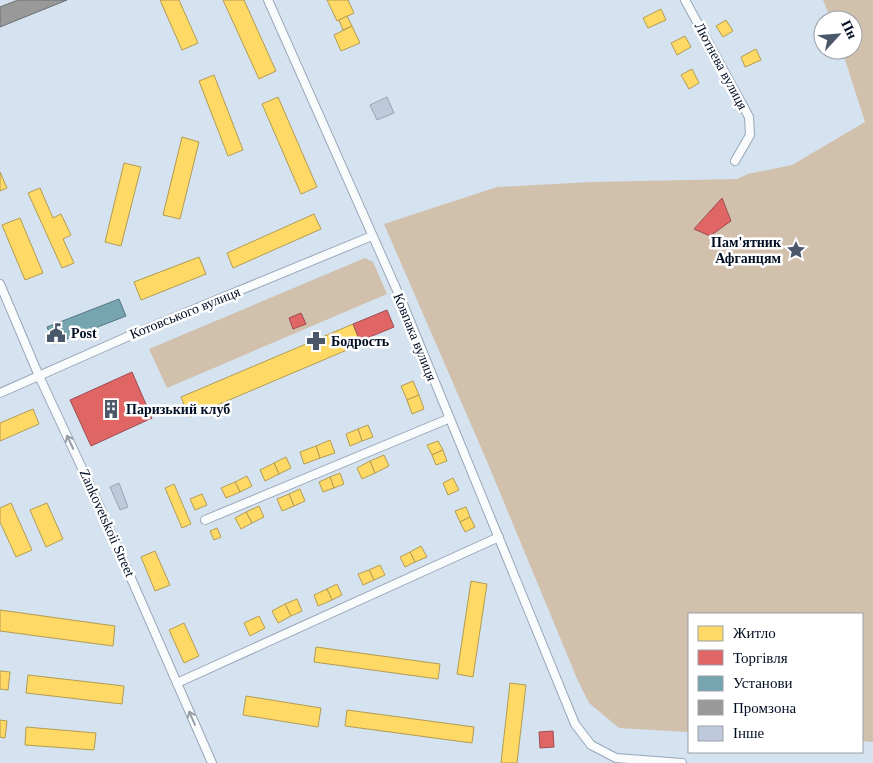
<svg xmlns="http://www.w3.org/2000/svg" width="873" height="763" font-family="Georgia,serif">
<rect width="100%" height="100%" fill="#d5e2ef"/>
<g fill="#d1c0ac">
<path d="M823,0H873V742L862,741V614H689V732L619,728L589,703L578,681L486,459L384,224L497,187L592,182L737,179L748,174L792,165L865,122L842,50H853V20H831Z"/>
<path d="M365,258L373,262L387,294L167,388L149,349Z"/>
</g>
<g fill="#ffd966" stroke="#b29c52">
<path d="M160,0H179L198,43L182,50Z"/>
<path d="M223,0H244L276,71L259,79Z"/>
<path d="M327,0H348L354,13L337,21Z"/>
<path d="M661,9L666,20L648,28L643,18Z"/>
<path d="M347,16L352,26L343,30L339,20Z"/>
<path d="M726,20L733,31L723,37L716,26Z"/>
<path d="M352,26L360,43L341,51L334,35Z"/>
<path d="M685,36L691,47L677,55L671,43Z"/>
<path d="M756,49L761,60L745,67L741,57Z"/>
<path d="M692,69L699,83L689,89L681,75Z"/>
<path d="M214,75L243,150L228,156L199,81Z"/>
<path d="M278,97L317,187L301,194L262,104Z"/>
<path d="M182,137L199,142L180,219L163,215Z"/>
<path d="M124,163L141,167L121,246L105,242Z"/>
<path d="M0,172L7,188L0,191Z"/>
<path d="M40,188L53,218L61,214L71,235L63,239L74,263L62,268L28,193Z"/>
<path d="M314,214L321,229L233,268L227,253Z"/>
<path d="M20,218L43,273L25,280L2,225Z"/>
<path d="M199,257L206,274L141,300L134,282Z"/>
<path d="M353,324L361,344L189,417L181,397Z"/>
<path d="M413,381L419,395L407,400L401,386Z"/>
<path d="M419,395L424,409L412,414L407,400Z"/>
<path d="M33,409L39,424L0,441V423Z"/>
<path d="M368,425L373,437L362,441L358,429Z"/>
<path d="M358,429L362,441L350,446L346,434Z"/>
<path d="M330,440L335,453L320,458L316,446Z"/>
<path d="M438,441L443,450L432,455L427,445Z"/>
<path d="M316,446L320,458L304,464L300,452Z"/>
<path d="M443,450L447,461L436,465L432,455Z"/>
<path d="M384,455L389,466L375,473L370,461Z"/>
<path d="M286,457L291,468L279,474L274,463Z"/>
<path d="M370,461L375,473L362,479L357,468Z"/>
<path d="M274,463L279,474L265,481L260,470Z"/>
<path d="M340,473L344,484L334,488L330,477Z"/>
<path d="M247,476L252,486L240,492L235,482Z"/>
<path d="M330,477L334,488L323,492L319,482Z"/>
<path d="M453,478L459,490L448,495L443,483Z"/>
<path d="M235,482L240,492L226,498L221,488Z"/>
<path d="M174,484L191,524L182,528L165,488Z"/>
<path d="M300,489L305,501L294,506L289,494Z"/>
<path d="M202,494L207,505L195,510L190,499Z"/>
<path d="M289,494L294,506L282,511L277,499Z"/>
<path d="M11,503L32,550L16,557L0,522V508Z"/>
<path d="M47,503L63,539L46,547L30,510Z"/>
<path d="M259,506L264,517L252,523L246,512Z"/>
<path d="M466,507L470,517L460,522L455,511Z"/>
<path d="M246,512L252,523L241,529L235,518Z"/>
<path d="M470,517L475,527L465,532L460,522Z"/>
<path d="M217,528L221,537L214,540L210,531Z"/>
<path d="M421,546L427,557L415,562L410,552Z"/>
<path d="M155,551L170,585L155,591L141,557Z"/>
<path d="M410,552L415,562L405,567L400,557Z"/>
<path d="M380,565L385,575L374,580L369,570Z"/>
<path d="M369,570L374,580L363,585L358,574Z"/>
<path d="M471,581L487,584L473,677L457,674Z"/>
<path d="M337,584L342,595L332,600L327,589Z"/>
<path d="M327,589L332,600L318,606L314,595Z"/>
<path d="M297,599L302,611L291,616L285,604Z"/>
<path d="M285,604L291,616L278,623L272,611Z"/>
<path d="M0,610L115,626L113,646L0,631Z"/>
<path d="M259,616L265,628L250,636L244,623Z"/>
<path d="M184,623L199,656L184,663L169,630Z"/>
<path d="M316,647L440,664L438,679L314,662Z"/>
<path d="M0,671L10,672L8,690L0,689Z"/>
<path d="M28,675L124,686L122,704L26,693Z"/>
<path d="M510,683L526,685L517,763H501Z"/>
<path d="M246,696L321,708L318,727L243,715Z"/>
<path d="M347,710L474,727L472,743L345,726Z"/>
<path d="M0,720L7,721L5,738L0,737Z"/>
<path d="M26,727L96,733L94,750L25,745Z"/>
</g>
<g fill="#e06666" stroke="#9d4c52">
<path d="M722,198L731,221L710,236L694,229Z"/>
<path d="M387,310L394,327L360,341L353,324Z"/>
<path d="M301,313L306,324L293,329L289,318Z"/>
<path d="M132,372L152,418L91,446L70,400Z"/>
<path d="M553,731L554,747L540,748L539,732Z"/>
</g>
<path fill="#76a5af" stroke="#537885" d="M119,299L126,316L54,344L47,327Z"/>
<path fill="#999" stroke="#6b6f76" d="M18,0H67L0,27V7Z"/>
<g fill="#bfc9dc" stroke="#9aa3b5">
<path d="M387,97L394,113L377,120L370,105Z"/>
<path d="M119,483L128,507L120,510L110,487Z"/>
</g>
<g fill="none" stroke-linecap="round" stroke-linejoin="round">
<g stroke="#97a8b9" stroke-width="10">
<g id="street">
<path d="M268,0L403,304L575,724L591,745L616,758L682,763"/>
<path d="M685,0L749,117L750,135L735,161"/>
<path d="M0,284L39,376L95,496L212,763"/>
<path d="M0,393L129,336L372,236"/>
<path d="M205,520L448,419"/>
<path d="M177,683L499,537"/>
</g>
</g>
<use href="#street" stroke="#f9fbfd" stroke-width="8"/>
</g>
<defs><path id="oneway-shaft" d="M-6 0H5M1.5-3L5.5 0L1.5 3" fill="none" stroke-width="1.6" stroke-linecap="round" stroke-linejoin="round" transform="scale(1.25)"/></defs>
<g stroke="#959ca6">
<use href="#oneway-shaft" transform="translate(70 442) rotate(-115)"/>
<use href="#oneway-shaft" transform="translate(192 718) rotate(-114)"/>
</g>
<defs>
<g id="sight-bare" transform="scale(1.5)"><path d="M0-6L1.8-2.2L6-1.7L2.9 1.2L3.7 5.4L0 3.3L-3.7 5.4L-2.9 1.2L-6-1.7L-1.8-2.2Z" fill="#4b586a" stroke="#fff" stroke-width="2.5" paint-order="stroke"/></g>
<g id="civic-bare" transform="scale(1.5)"><path d="M-.6-6.5H3V-4.5H.6V-3L4-1V1h2V6H-6V1h2V-1L-.6-3ZM-1.2 2.5V6h2.4V2.5Z" fill="#4b586a" stroke="#fff" stroke-width="2.5" paint-order="stroke"/></g>
<g id="pharmacy-bare" transform="scale(1.5)"><path d="M-2-6h4v4h4v4h-4v4h-4v-4h-4v-4h4Z" fill="#4b586a" stroke="#fff" stroke-width="2.5" paint-order="stroke"/></g>
<g id="building-bare" transform="scale(1.5)"><path d="M-4-6H4V6H1V3H-1V6H-4ZM-2.5-4.3h1.7v1.8h-1.7ZM.8-4.3h1.7v1.8H.8ZM-2.5-1h1.7V.8h-1.7ZM.8-1h1.7V.8H.8Z" fill="#4b586a" stroke="#fff" stroke-width="2.5" paint-order="stroke"/></g>
</defs>
<g fill-rule="evenodd">
<use href="#sight-bare" x="796" y="250"/>
<use href="#civic-bare" x="56" y="333"/>
<use href="#pharmacy-bare" x="316" y="341"/>
<use href="#building-bare" x="111" y="409"/>
</g>
<g text-anchor="middle" dominant-baseline="central" stroke-width="5" stroke-linejoin="round" paint-order="stroke">
<g font-size="14" fill="#000e23" stroke="#fff">
<text transform="translate(721 66) rotate(62)">Лютнева вулиця</text>
<text transform="translate(185 313) rotate(-22)">Котовського вулиця</text>
<text transform="translate(415 337) rotate(68)">Ковпака вулиця</text>
<text transform="translate(107 523) rotate(66)">Zankovetskoii Street</text>
</g>
<g font-size="14" font-weight="bold" fill="#000e23" stroke="#fff" text-anchor="start">
<text x="781" y="242" text-anchor="end">Пам'ятник<tspan x="781" dy="16">Афганцям</tspan></text>
<text x="71" y="333">Post</text>
<text x="331" y="341">Бодрость</text>
<text x="126" y="409">Паризький клуб</text>
</g>
</g>
<rect x="688" y="613" width="175" height="140" fill="#ffffff" stroke="#999fa7"/>
<rect x="698" y="626" width="25" height="15" fill="#ffd966" stroke="#999fa7"/>
<text x="733" y="638" font-size="15" fill="#000e23">Житло</text>
<rect x="698" y="650" width="25" height="15" fill="#e06666" stroke="#999fa7"/>
<text x="733" y="663" font-size="15" fill="#000e23">Торгівля</text>
<rect x="698" y="676" width="25" height="15" fill="#76a5af" stroke="#999fa7"/>
<text x="733" y="688" font-size="15" fill="#000e23">Установи</text>
<rect x="698" y="700" width="25" height="15" fill="#999999" stroke="#999fa7"/>
<text x="733" y="713" font-size="15" fill="#000e23">Промзона</text>
<rect x="698" y="726" width="25" height="15" fill="#bfc9dc" stroke="#999fa7"/>
<text x="733" y="738" font-size="15" fill="#000e23">Інше</text>
<g transform="translate(838 35) rotate(64)"><circle r="24" fill="#ffffff" stroke="#999fa7"/>
<path d="M0-4L9 19L0 12L-9 19Z" fill="#4b586a"/>
<text y="-8" font-size="14" font-weight="bold" text-anchor="middle" fill="#000e23">Пн</text>
</g>
</svg>
